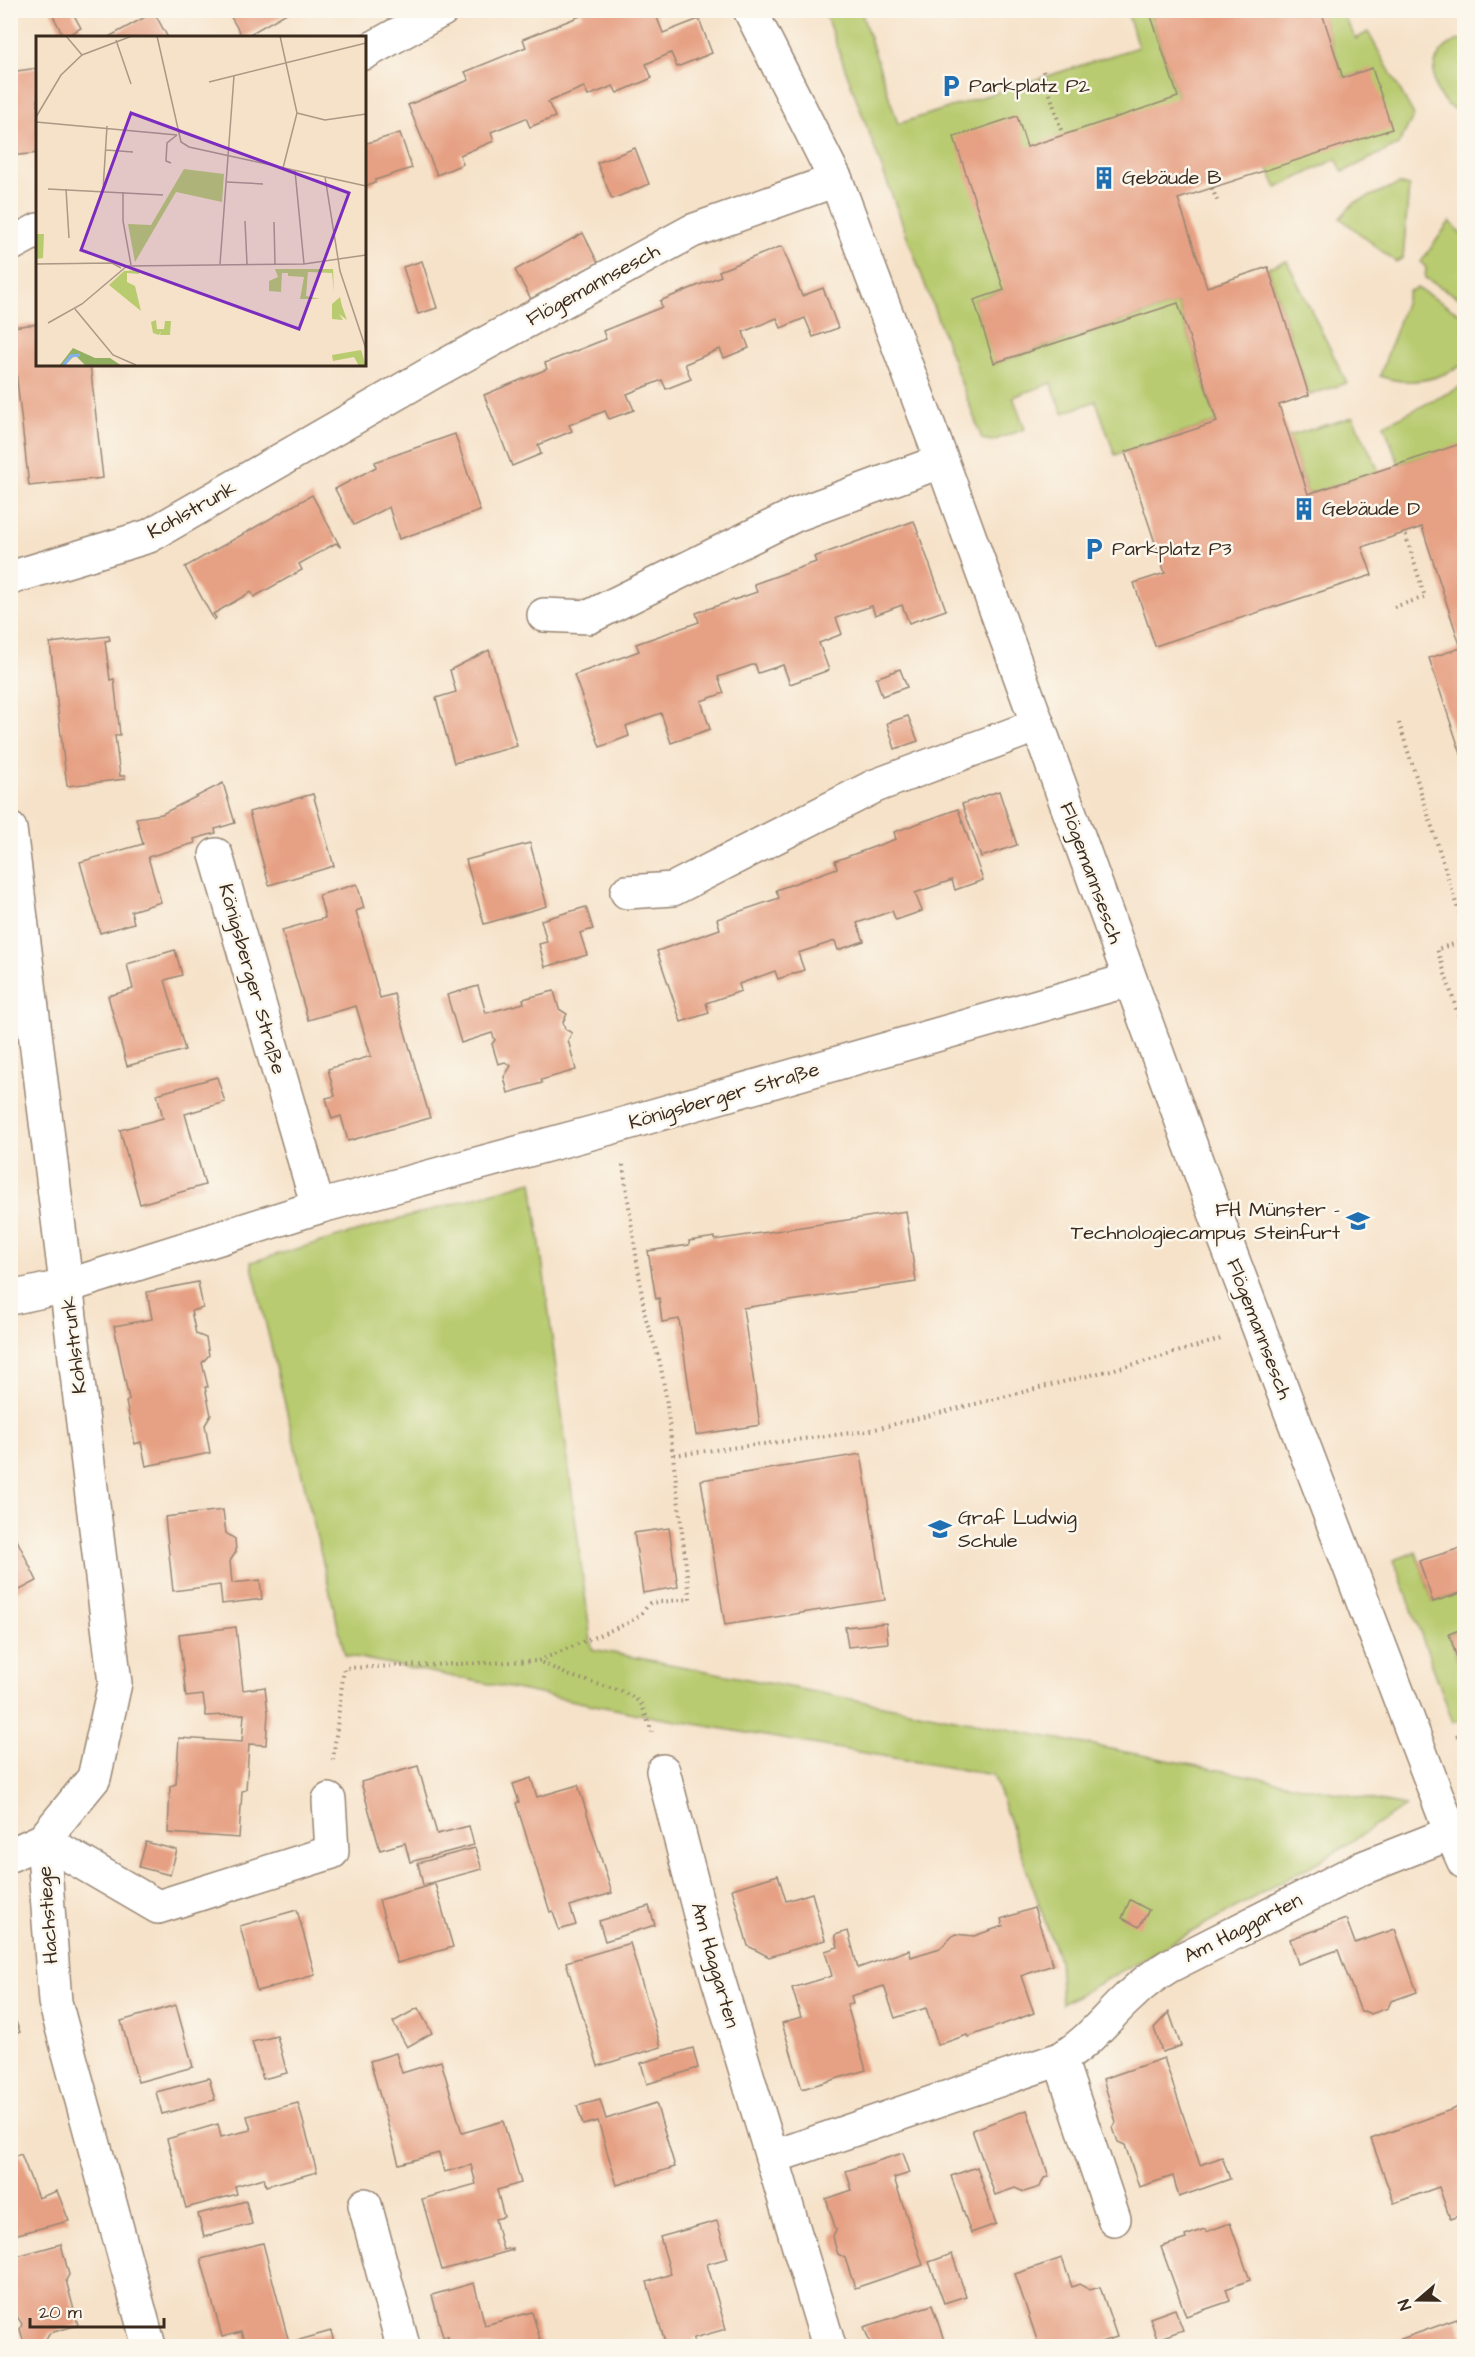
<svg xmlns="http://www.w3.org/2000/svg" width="1475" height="2357" font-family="'Architects Daughter',sans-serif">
<rect width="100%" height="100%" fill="#fbf7ec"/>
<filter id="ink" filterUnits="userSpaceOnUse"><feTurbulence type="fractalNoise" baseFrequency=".0167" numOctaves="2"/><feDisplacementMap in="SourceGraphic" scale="12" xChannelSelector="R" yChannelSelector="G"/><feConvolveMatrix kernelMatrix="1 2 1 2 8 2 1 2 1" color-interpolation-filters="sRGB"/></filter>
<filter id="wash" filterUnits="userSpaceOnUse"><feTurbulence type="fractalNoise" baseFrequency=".008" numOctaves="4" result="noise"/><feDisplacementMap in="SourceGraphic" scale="24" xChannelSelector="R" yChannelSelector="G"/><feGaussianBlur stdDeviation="1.35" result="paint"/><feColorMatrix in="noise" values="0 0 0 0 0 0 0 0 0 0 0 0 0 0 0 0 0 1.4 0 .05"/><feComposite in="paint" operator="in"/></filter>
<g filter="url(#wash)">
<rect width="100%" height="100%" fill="#f6e2c9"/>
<g fill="#b8cb6f" stroke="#7a7a46" stroke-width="1.5">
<path d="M824,11H861L898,124L1138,47L1127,11H1149L1178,97L1004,290L974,300L995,363L1178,303L1217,422L1115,455L1096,401L1063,413L1051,383L1013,397L1025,429L992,441L982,439Z"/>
<path d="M1321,11H1341L1356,39L1368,32L1414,115L1398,145L1343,172L1336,159L1277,188L1268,169L1372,69L1343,78Z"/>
<path d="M1464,39V112C1424,104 1423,46 1464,39Z"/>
<path d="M1399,184L1409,186L1403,258L1396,262L1340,218L1354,203Z"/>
<path d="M1450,221L1464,238V301L1425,278L1426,268L1421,262Z"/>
<path d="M1287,261L1347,383L1309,395L1268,267Z"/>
<path d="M1417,288L1464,316V364C1438,380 1410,387 1380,376L1409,291Z"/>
<path d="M1464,385V458L1460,445L1399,464L1384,425Z"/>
<path d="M1353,417L1379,471L1308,494L1289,436Z"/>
<path d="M532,1181L592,1649L1405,1806L1339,1850L1062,2004L1059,1960L993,1775L654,1717L345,1655L251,1262Z"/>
<path d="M1416,1552L1433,1602L1464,1592V1628L1449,1634L1464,1680V1722H1453L1394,1560Z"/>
</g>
<g id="blocks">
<g fill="#e6a083">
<path d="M50,10H71L81,28L64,37Z"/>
<path d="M227,10H292L243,38Z"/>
<path d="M581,10H654L663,33L699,19L712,53L677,67L671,53L646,64L652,78L617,93L613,86L588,96L584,87L548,102L555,117L530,127L526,118L491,132L494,141L460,155L463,164L437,175L408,105L469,80L465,72L526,47L523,39L583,15Z"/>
<path d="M1149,10H1321L1343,78L1372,68L1392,129L1178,199L1207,287L1268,267L1309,395L1279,405L1308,494L1460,444L1464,458V763L1429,658L1461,648L1422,527L1362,547L1372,575L1155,646L1134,583L1165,573L1125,452L1217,422L1178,303L994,363L974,300L1004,290L954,137L1017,116L1027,147L1178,97Z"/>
<path d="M154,12L168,38H107Z"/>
<path d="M38,68V153L10,156V72Z"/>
<path d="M400,133L412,168L375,180V183L364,186V144Z"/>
<path d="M635,148L649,184L612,199L597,163Z"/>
<path d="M583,233L598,263L531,299L515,270Z"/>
<path d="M782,246L802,296L823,288L838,328L813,337L805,318L781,328L777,318L743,332L749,348L724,358L720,349L685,364L691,379L666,389L662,380L627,394L634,410L609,419L605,411L569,425L572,431L538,445L541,454L512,466L484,395L547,369L545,363L606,339L603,331L662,307L660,301L721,276L719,271Z"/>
<path d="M422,261L437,308L418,314L403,267Z"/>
<path d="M38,324V364H90L103,478L29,486L11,327Z"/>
<path d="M455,434L480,511L399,539L389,507L354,525L335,489L376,467L375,462Z"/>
<path d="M312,495L341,548L336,543L299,564L302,570L254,597L251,592L213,614L216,618L214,620L185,567Z"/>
<path d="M914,521L946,610L909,623L902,605L875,615L872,606L836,618L842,634L819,643L829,670L790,684L783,665L758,673L755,664L718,677L724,693L701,701L710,729L671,743L661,713L626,726L629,736L600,747L574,675L639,651L636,644L699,622L696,613L757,592L754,584L816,562L814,557Z"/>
<path d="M109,636L110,640L105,641L110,680L114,679L120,735L115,736L120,776H125V779L67,786L50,643Z"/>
<path d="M489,650L517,746L454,763L436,698L456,692L450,670Z"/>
<path d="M900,669L907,687L882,696L876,678Z"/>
<path d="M908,716L918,741L895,749L887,723Z"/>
<path d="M223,783L235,823L215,829L216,833L194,839L195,843L148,857L161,902L131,911L134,923L100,933L80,862L143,844L136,818L162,814Z"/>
<path d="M999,791L1017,845L981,857L962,804Z"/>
<path d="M313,794L334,866L269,885L249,812Z"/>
<path d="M958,809L983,880L955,890L952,880L915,893L922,911L896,920L892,911L857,923L864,941L838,950L835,941L798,953L804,970L778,979L775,971L739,984L741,991L706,1003L709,1013L681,1022L657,951L720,929L717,919L779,898L776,890L837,868L835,861L896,839L894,832Z"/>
<path d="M530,843L547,906L484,924L466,860Z"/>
<path d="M357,884L364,908L356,911L380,998L394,994L430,1118L348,1141L341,1116L332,1119L326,1098L335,1096L328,1069L371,1056L356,1006L308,1020L282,930L325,918L319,895Z"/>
<path d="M586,907L593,929L580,933L587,955L545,967L539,944L547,942L541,920Z"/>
<path d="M175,950L182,975L165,980L185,1050L127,1066L108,996L133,989L127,964Z"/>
<path d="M478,986L486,1013L524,1003L523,999L554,991L559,1009L567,1014L563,1022L565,1029L572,1033L568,1040L576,1070L541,1080L542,1083L508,1093L504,1077L511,1066L505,1062L498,1064L492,1044L495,1040L492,1033L461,1043L447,995Z"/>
<path d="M217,1077L225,1102L185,1114L205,1185L140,1204L120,1130L163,1118L157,1094Z"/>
<path d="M906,1211L916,1282L743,1308L760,1425L696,1435L679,1319L662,1322L659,1298L656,1299L648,1251L689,1245V1241L715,1237V1240Z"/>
<path d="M198,1282L203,1308L191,1311L196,1334L206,1338L209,1355L202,1363L208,1387H205L211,1415L205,1425L210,1453L146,1466L141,1442L135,1444L126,1402L129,1400L114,1326L152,1319L147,1292Z"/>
<path d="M861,1454L885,1600L725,1625L701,1480Z"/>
<path d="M223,1510L226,1533L235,1539L236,1552L230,1561L232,1583L260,1580L262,1599L222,1604L220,1585L173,1591L165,1517Z"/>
<path d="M669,1528L678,1587L643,1593L634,1533Z"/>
<path d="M17,1540L37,1581L10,1595V1543Z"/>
<path d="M1464,1547V1592L1433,1602L1419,1561Z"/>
<path d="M886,1623L888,1643L848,1647L845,1627Z"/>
<path d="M236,1627L243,1690L265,1687L268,1713L266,1745L249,1744L246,1790L242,1791L239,1838L168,1833L170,1786L176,1784L179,1738L242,1742L244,1714L206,1716L203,1695L186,1697L179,1634Z"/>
<path d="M1464,1628V1679L1449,1634Z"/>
<path d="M418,1766L437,1834L469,1826L474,1845L410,1862L405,1843L380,1850L361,1782Z"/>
<path d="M531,1778L537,1797L578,1785L612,1893L570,1906L576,1925L559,1930L553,1911L550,1912L516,1803L519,1802L513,1784Z"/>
<path d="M146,1842L177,1850L170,1875L139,1867Z"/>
<path d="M475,1848L482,1869L423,1885L418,1863Z"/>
<path d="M778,1875L786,1901L812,1893L825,1940L769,1957L748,1946L732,1889Z"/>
<path d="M435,1884L453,1947L397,1963L379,1900Z"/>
<path d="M1130,1900L1149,1910L1139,1927L1122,1918Z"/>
<path d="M649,1906L655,1925L605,1941L599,1921Z"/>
<path d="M1034,1908L1053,1965L1021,1976L1034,2013L968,2037L967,2035L938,2045L926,2008L895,2018L884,1986L851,1996L853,2004L847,2005L866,2070L802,2089L782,2023L801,2017L792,1988L832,1976L825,1951L838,1947L835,1935L848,1931L858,1968L909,1950L911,1957L940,1948L955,1934L974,1936L1003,1926L1001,1919Z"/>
<path d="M297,1910L315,1975L257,1991L240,1926Z"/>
<path d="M1346,1919L1355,1943L1395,1929L1417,1992L1391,2001L1388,2008L1371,2014L1364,2011L1361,2012L1338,1950L1298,1964L1290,1939Z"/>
<path d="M630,1943L661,2047L598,2066L566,1962Z"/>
<path d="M176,2005L193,2067L138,2082L121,2021Z"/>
<path d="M10,2007L20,2032L10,2036Z"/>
<path d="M418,2008L432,2033L407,2047L393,2022Z"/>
<path d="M1169,2012L1181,2046L1162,2052L1154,2028Z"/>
<path d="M277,2036L287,2073L263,2079L252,2042Z"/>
<path d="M693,2048L698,2068L647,2084L641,2063Z"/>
<path d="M396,2053L402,2073L441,2061L462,2133L503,2121L521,2183L497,2190L504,2217L495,2219L503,2250L513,2248V2250L442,2270L422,2199L476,2184L471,2165L444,2172L439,2153L399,2164L370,2061Z"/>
<path d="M1164,2058L1200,2165L1222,2157L1230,2179L1179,2197L1173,2176L1139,2187L1125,2145L1118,2142L1113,2128L1116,2122L1103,2079Z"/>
<path d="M209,2078L215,2100L162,2114L156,2092Z"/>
<path d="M600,2100L606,2119L656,2103L675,2167L617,2185L598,2121L583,2125L577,2106Z"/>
<path d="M298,2103L317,2172L266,2186L264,2178L235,2186L237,2194L186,2208L167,2139L218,2124L221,2137L251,2130L247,2116Z"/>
<path d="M1464,2105V2214L1450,2219L1439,2187L1394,2203L1371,2139Z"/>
<path d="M1027,2110L1049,2177L1044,2178L1040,2187L1024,2192L1015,2188L995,2195L972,2130Z"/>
<path d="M10,2146L15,2156L21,2154L38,2198L57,2191L69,2221L10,2236Z"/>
<path d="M903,2153L910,2173L894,2178L923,2265L855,2288L845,2258L838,2254L835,2245L833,2236L836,2230L826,2199L852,2190L846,2171Z"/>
<path d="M977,2167L996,2224L971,2233L951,2176Z"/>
<path d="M246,2201L252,2224L204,2237L198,2214Z"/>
<path d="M717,2221L728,2258L707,2264L726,2329L694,2338L693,2346H666L647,2282L671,2274L660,2237Z"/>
<path d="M1230,2223L1250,2280L1226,2289L1230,2301L1186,2316L1161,2247L1186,2239L1185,2236L1205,2229L1206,2232Z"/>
<path d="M263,2243L289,2343L331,2331L335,2346H246L241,2332L222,2337L201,2259Z"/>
<path d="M61,2244L69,2275L66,2280L78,2325L50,2333L44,2343L32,2346L23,2340L20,2329L22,2324L13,2310L10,2311V2276L14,2275L10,2258Z"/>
<path d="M952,2254L966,2296L944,2303L929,2262Z"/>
<path d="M1062,2258L1072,2287L1079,2284L1090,2290L1100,2287L1117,2337L1088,2346H1039L1015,2274Z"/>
<path d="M474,2283L485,2325L532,2312L542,2346H450L447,2336L443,2337L432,2295Z"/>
<path d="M932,2305L946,2346H871L864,2327Z"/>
<path d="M1175,2309L1183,2330L1157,2339L1150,2318Z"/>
<path d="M1457,2319L1463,2334L1464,2333V2346H1386L1390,2345V2343Z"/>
</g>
</g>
</g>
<g filter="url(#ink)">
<use href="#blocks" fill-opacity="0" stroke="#988674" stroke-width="1.5"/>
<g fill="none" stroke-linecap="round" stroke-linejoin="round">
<g stroke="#988674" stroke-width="36">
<g id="minor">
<path d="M750,10L836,180L942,461L1217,1218L1451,1833L1464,1862"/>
<path d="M364,53L442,10"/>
<path d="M10,245L38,230"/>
<path d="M10,578L149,536L435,371L692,231L836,180"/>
<path d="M544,615L589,617L795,515L942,461"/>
<path d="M10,829L115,1683L94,1778L43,1840L10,1855"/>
<path d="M216,855L318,1207"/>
<path d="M627,892L673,889L875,786L1038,725"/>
<path d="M10,1298L67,1286L318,1207L617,1126L1129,980"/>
<path d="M663,1771L709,1949L829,2346"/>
<path d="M43,1840L55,2002L149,2346"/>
<path d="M43,1840L158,1907L332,1852L329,1800"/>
<path d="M1060,2059L1114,2219"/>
<path d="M773,2157L1060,2059C1089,2043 1107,2016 1132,1994C1143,1983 1156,1974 1169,1966L1360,1869L1451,1833"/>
<path d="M365,2205L403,2346"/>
</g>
</g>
<g stroke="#988674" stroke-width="4" stroke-dasharray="1.5 4.5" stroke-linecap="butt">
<path d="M1043,71L1061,130"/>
<path d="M1212,188L1218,203"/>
<path d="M1394,607L1425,597L1405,533"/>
<path d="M1399,723L1464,928"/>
<path d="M1464,941L1437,949L1464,1033"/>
<path d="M623,1165L645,1316L660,1362L666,1397L690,1599L650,1603L640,1615L628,1623L538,1661L568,1675L623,1692L635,1698L642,1705L652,1732"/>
<path d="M674,1455L867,1431L1147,1361L1221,1339"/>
<path d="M1456,1736L1464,1733"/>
<path d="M333,1760L344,1668L538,1661"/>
</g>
<use href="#minor" stroke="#fff" stroke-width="33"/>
</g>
</g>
<defs>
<g id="parking-bare" transform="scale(1.8)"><path d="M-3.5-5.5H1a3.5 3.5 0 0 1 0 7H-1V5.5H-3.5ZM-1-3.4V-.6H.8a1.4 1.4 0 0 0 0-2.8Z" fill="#1f6fb2" stroke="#fbf7ec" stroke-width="2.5" paint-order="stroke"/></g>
<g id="building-bare" transform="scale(1.8)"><path d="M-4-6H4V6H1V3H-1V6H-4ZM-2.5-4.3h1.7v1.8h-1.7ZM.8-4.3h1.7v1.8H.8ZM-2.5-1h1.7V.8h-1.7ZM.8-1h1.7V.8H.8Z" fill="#1f6fb2" stroke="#fbf7ec" stroke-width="2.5" paint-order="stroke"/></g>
<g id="university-bare" transform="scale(1.8)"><path d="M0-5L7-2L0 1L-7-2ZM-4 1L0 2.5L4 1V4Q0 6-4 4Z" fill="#1f6fb2" stroke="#fbf7ec" stroke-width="2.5" paint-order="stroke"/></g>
<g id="school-bare" transform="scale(1.8)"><path d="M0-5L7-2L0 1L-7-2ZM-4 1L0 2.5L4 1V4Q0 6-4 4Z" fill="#1f6fb2" stroke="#fbf7ec" stroke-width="2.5" paint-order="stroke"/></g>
</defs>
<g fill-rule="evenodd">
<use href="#parking-bare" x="951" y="86"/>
<use href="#building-bare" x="1104" y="178"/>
<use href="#building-bare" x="1304" y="509"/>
<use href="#parking-bare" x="1094" y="549"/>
<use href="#university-bare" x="1358" y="1221"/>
<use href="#school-bare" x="940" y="1529"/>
</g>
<g text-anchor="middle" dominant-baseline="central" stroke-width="5" stroke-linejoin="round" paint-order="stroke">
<g font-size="20" fill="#3b2a1e" stroke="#fbf7ec" text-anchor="start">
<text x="969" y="86">Parkplatz P2</text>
<text x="1122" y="178">Gebäude B</text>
<text x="1322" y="509">Gebäude D</text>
<text x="1112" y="549">Parkplatz P3</text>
<text x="1340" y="1210" text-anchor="end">FH Münster –<tspan x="1340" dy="23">Technologiecampus Steinfurt</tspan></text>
<text x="958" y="1518">Graf Ludwig<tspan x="958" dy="23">Schule</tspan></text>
</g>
<g font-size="20" fill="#3b2a1e" stroke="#fbf7ec">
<text transform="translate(593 285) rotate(-29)">Flögemannsesch</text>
<text transform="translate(192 510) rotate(-29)">Kohlstrunk</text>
<text transform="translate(1091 873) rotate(70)">Flögemannsesch</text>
<text transform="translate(252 979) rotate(74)">Königsberger Straße</text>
<text transform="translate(724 1096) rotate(-16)">Königsberger Straße</text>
<text transform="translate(1259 1329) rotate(69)">Flögemannsesch</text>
<text transform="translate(74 1345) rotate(-97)">Kohlstrunk</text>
<text transform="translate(48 1915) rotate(-94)">Hachstiege</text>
<text transform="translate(1243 1928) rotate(-27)">Am Haggarten</text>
<text transform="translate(715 1965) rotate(74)">Am Haggarten</text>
</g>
</g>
<g transform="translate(36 36)">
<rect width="330" height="330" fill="#f6e2c9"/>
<path d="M148,133L188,138L186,166L140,156L99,226L92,188L115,189ZM0,198H8L7,222L0,223ZM239,233H297L298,257L296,237L272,236L270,260L284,263H264L268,241L252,240V237H246L245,256L233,255V245L242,241ZM103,234V238L91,237V246L99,250L105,275L73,249L88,235ZM304,261L306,270L311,284L303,278L307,284L296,283V268ZM120,284L121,293H128L129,285H135L134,299H124L125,295L123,299L117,297L115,286ZM325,314L330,330H323L318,321L297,325L296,319Z" fill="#b8cb6f"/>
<path d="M37,312L59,322H74L86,330H50L39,319L28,330H23Z" fill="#92af62"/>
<path fill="none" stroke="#83b3ee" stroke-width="3" d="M27,330L35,320L44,319"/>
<path fill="none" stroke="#ab9885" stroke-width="1.5" d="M30,0L46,19M121,0L145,106L153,111L330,150M244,0L261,77L247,132M80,4L95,48M173,46L330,7M261,77L289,84L330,78M0,81L25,39L46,19L96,0M0,86L141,99M70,114L97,116M135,127L130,125L131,107L141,99M259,135L268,228M289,141L304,235L330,313M191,146L227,148M12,153L127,159M30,153L33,202M67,154L71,90M87,156V185L95,229M209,185L211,228M238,186L239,228M0,228L76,227L85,232M184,228L198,40M39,273L77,319L100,329M12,287L46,268L91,230L268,228L330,219"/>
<path fill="#7b2cbf" fill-opacity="0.15" stroke="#7b2cbf" stroke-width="3" d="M95,77L313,157L263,293L45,214Z"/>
<rect width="330" height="330" fill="none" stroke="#3b2a1e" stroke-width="3"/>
</g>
<rect width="1475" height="2357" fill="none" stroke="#fbf7ec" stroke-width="36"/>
<g transform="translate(1418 2300) rotate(250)" stroke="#fbf7ec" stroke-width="4.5" paint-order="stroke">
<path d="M0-4.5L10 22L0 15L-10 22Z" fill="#3b2a1e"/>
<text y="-9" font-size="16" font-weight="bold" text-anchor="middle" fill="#3b2a1e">N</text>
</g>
<path d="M30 2318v9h134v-9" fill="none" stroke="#3b2a1e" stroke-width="3"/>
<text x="39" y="2318" font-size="18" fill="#3b2a1e" stroke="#fbf7ec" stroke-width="4.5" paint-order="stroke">20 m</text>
</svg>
